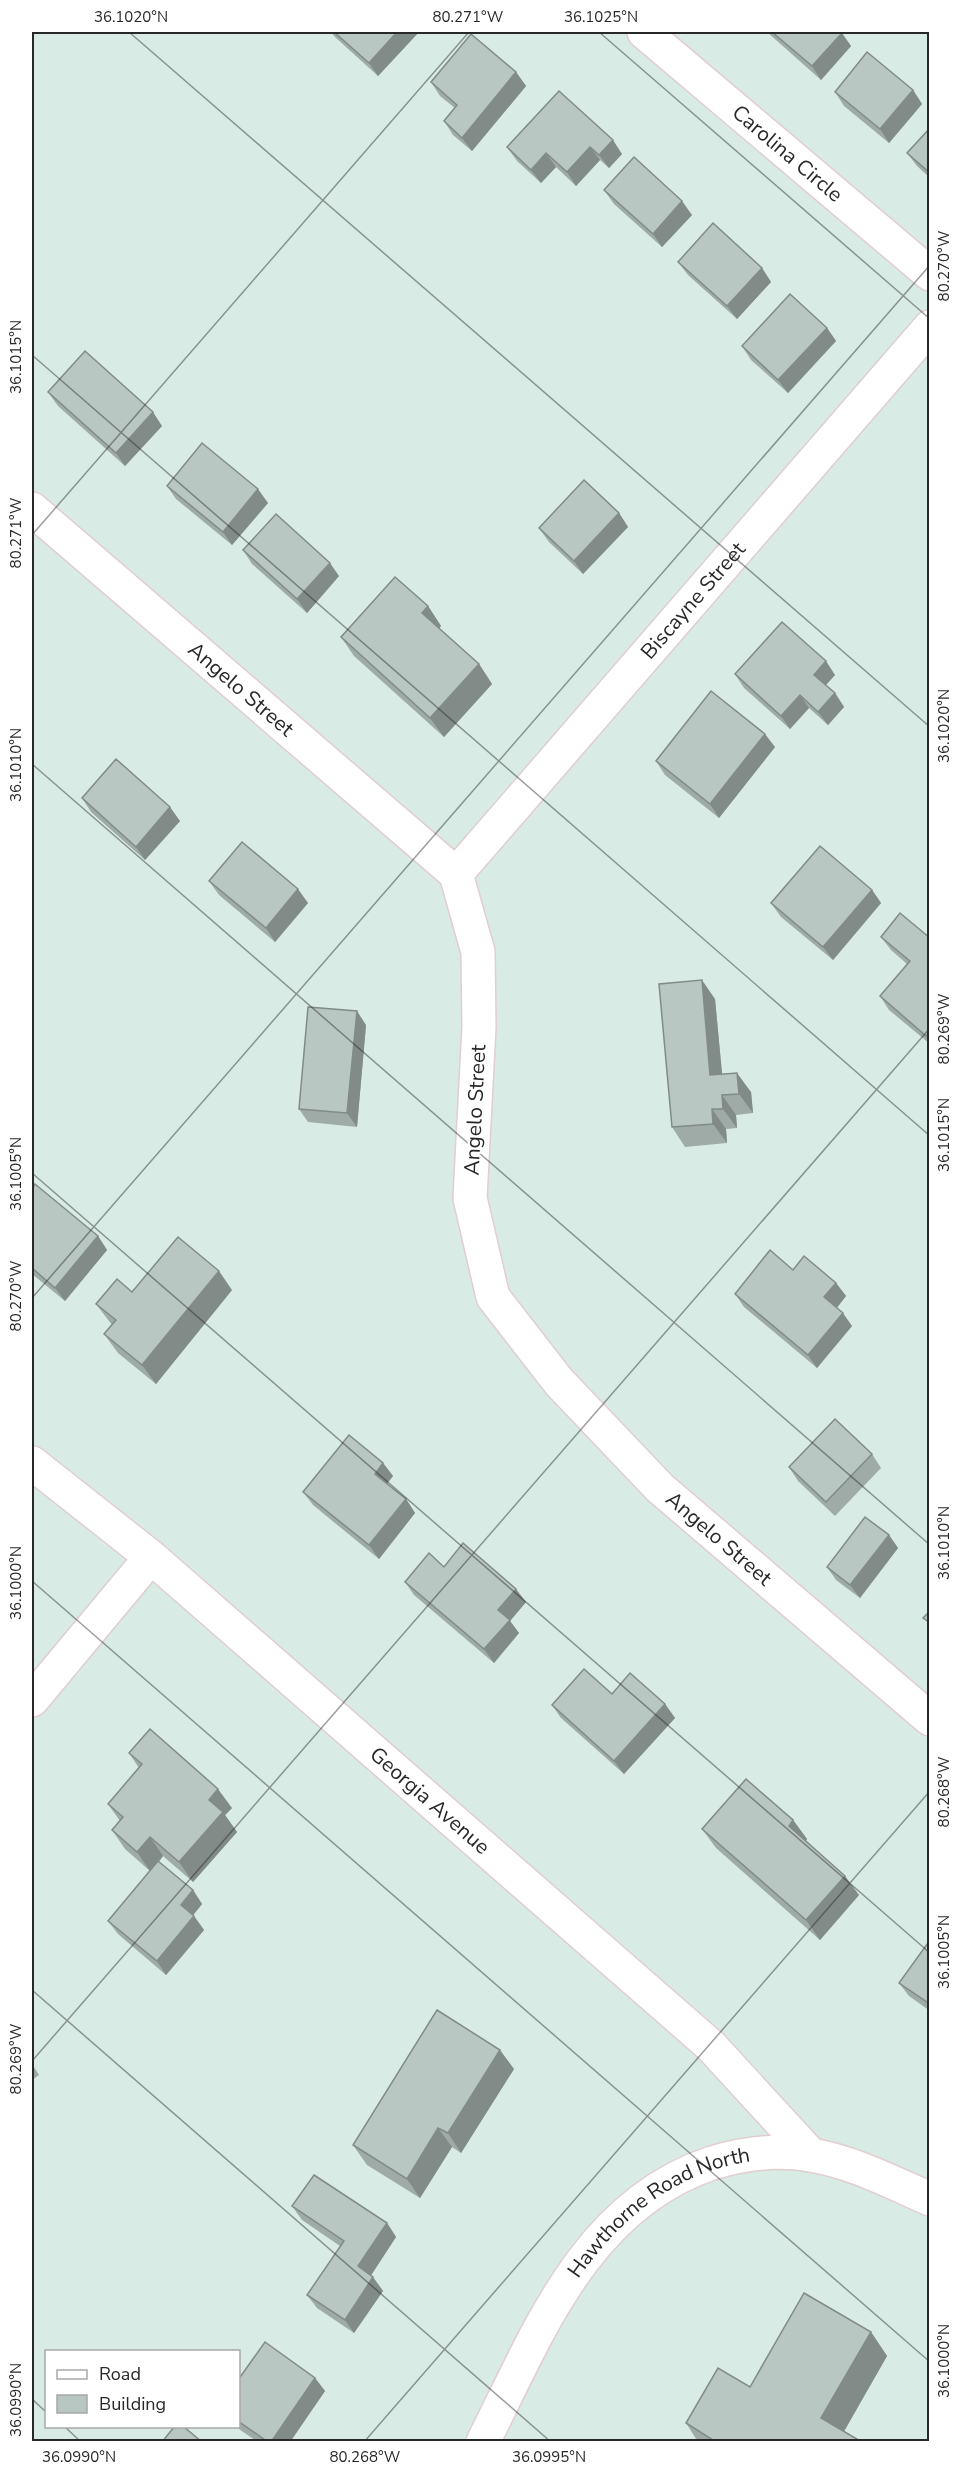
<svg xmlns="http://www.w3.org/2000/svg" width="961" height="2473" font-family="'Nunito Sans',sans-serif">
<rect width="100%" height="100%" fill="#d8ece5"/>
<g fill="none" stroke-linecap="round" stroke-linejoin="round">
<g stroke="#e2cdcf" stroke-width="36">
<g id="minor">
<path id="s1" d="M644,32L930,274"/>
<path id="s2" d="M32,509L456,874L478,952L479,1027L470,1198L493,1297L559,1382L660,1488L930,1719"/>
<path id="s3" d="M456,874L930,327"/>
<path id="s4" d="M32,1463L151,1557L711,2046L811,2155"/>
<path d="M32,1700L151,1557"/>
<path id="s5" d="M483,2442C538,2333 586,2205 712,2163C745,2153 777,2149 811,2155C853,2162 891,2182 930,2199"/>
</g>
</g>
<use href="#minor" stroke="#fff" stroke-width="33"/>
</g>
<g fill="#9eaba7">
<path d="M331,32H419L378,76L335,37Z"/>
<path d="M767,32H840L851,46L821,80Z"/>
<path d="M516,72L526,86L472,151L453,135L444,121L455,108L440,96L431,82Z"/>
<path d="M913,90L922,104L889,143L844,106L835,92Z"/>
<path d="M559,91L622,154L609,168L600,160L576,186L556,167L541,183L517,161L507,147Z"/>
<path d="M930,128V178L917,166L907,153Z"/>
<path d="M604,190L692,215L662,247L614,204Z"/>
<path d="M678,262L762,268L771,282L737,319L688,275Z"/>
<path d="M827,328L836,341L788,393L751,360L742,346Z"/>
<path d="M48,392L162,426L125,466L58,406Z"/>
<path d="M167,486L268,503L232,545L176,499Z"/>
<path d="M619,513L628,527L583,574L549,542L539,528Z"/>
<path d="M243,550L339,576L307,613L252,564Z"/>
<path d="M428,606L441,626L439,628L479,664L492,684L444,737L354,656L341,637Z"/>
<path d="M735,674L835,675L826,685L835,693L844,707L828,725L809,708L790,729L744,688Z"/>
<path d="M775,747L719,818L665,775L656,761Z"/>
<path d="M82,798L180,821L145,860L91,812Z"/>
<path d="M209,881L308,903L275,942L219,895Z"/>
<path d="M872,890L881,903L833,960L781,917L771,903Z"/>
<path d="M881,937L930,938V1044L889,1010L880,996L907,964L891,950Z"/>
<path d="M715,999L722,1074L751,1092L753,1113L736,1115L737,1128L726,1129L727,1143L685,1147L672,1127Z"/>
<path d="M366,1025L357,1127L308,1122L299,1109Z"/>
<path d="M32,1189L98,1236L107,1250L65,1301L32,1274Z"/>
<path d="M793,1270L836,1283L846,1296L837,1308L852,1326L817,1368L744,1307L735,1294Z"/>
<path d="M232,1290L156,1384L118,1353L104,1334L112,1325L96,1304L132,1292Z"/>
<path d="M872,1454L881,1468L835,1516L798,1481L789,1467Z"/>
<path d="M383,1463L393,1476L387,1484L406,1499L415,1513L379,1559L313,1505L303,1492Z"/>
<path d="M889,1535L898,1548L860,1598L836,1580L827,1567Z"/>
<path d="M444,1567L526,1602L510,1621L519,1633L494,1663L414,1595L405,1582Z"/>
<path d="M612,1694L665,1704L675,1718L624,1774L561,1718L552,1705Z"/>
<path d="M129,1753L232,1808L225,1815L237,1832L193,1882L163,1856L159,1862L193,1890L202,1904L193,1915L204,1930L166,1975L118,1934L108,1921L150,1871L125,1849L112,1830L120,1821L108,1804L139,1768Z"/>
<path d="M793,1820L807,1839L806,1841L859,1895L820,1940L716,1848L702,1829Z"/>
<path d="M930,1940V2011L909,1996L899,1983Z"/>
<path d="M32,2064L39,2075L32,2080Z"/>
<path d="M514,2069L461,2153L452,2147L420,2198L367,2165L353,2145Z"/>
<path d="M292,2206L387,2223L396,2237L371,2275L383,2291L354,2333L317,2308L307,2295L340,2246L302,2220Z"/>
<path d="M871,2332L887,2356L844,2431L862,2442H698L686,2423L750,2387Z"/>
<path d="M315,2378L325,2391L290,2442H258L236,2427H238V2380Z"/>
</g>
<g fill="#818b88">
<path d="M397,32H419L378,76L369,63Z"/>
<path d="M842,33L851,46L821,80L812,66Z"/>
<path d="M516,72L526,86L472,151L462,138Z"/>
<path d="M913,90L922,104L889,143L880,129Z"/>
<path d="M613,140L622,154L609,168L599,155Z"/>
<path d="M590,147L600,160L576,186L567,172Z"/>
<path d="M546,153L556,167L541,183L531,170Z"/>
<path d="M682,201L692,215L662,247L653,234Z"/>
<path d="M762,268L771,282L737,319L727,306Z"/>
<path d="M827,328L836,341L788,393L778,380Z"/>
<path d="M153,412L162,426L125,466L116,453Z"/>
<path d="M258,489L268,503L232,545L223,532Z"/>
<path d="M619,513L628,527L583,574L574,561Z"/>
<path d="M330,563L339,576L307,613L297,599Z"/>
<path d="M428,606L441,626L436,632L422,613Z"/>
<path d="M826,661L835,675L823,688L814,675Z"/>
<path d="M479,664L492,684L444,737L430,718Z"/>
<path d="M835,693L844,707L828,725L818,712Z"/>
<path d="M800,695L809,708L790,729L781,716Z"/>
<path d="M765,734L775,747L719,818L710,804Z"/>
<path d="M170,807L180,821L145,860L136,847Z"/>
<path d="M298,889L308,903L275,942L266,928Z"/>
<path d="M872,890L881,903L833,960L823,947Z"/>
<path d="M702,980L715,999L724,1094L710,1075Z"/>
<path d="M357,1011L366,1025L357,1127L347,1113Z"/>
<path d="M930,1031V1041L926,1036Z"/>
<path d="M737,1073L751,1092L753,1113L739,1094Z"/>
<path d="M722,1095L736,1115L737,1128L723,1109Z"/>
<path d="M712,1109L726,1129L727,1143L713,1124Z"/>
<path d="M98,1236L107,1250L65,1301L55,1288Z"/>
<path d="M219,1271L232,1290L156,1384L142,1365Z"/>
<path d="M836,1283L846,1296L834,1311L824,1297Z"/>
<path d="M843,1313L852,1326L817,1368L808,1355Z"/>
<path d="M383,1463L393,1476L384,1487L375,1474Z"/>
<path d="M406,1499L415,1513L379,1559L369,1545Z"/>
<path d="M889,1535L898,1548L860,1598L850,1585Z"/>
<path d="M516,1589L526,1602L510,1621L519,1633L494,1663L484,1649L498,1610Z"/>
<path d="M665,1704L675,1718L624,1774L614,1761Z"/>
<path d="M218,1789L232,1808L225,1815L237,1832L193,1882L179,1862L209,1800Z"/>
<path d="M793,1820L807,1839L802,1845L789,1826Z"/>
<path d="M150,1837L163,1856L150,1871L137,1852Z"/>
<path d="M845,1876L859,1895L820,1940L806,1920Z"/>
<path d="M193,1890L202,1904L191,1918L181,1905Z"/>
<path d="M194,1916L204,1930L166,1975L157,1961Z"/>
<path d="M500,2050L514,2069L461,2153L448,2133Z"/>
<path d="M438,2128L452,2147L420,2198L407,2179Z"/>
<path d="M387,2223L396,2237L368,2280L358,2266Z"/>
<path d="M373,2277L383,2291L354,2333L345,2320Z"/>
<path d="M871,2332L887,2356L838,2442L821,2418Z"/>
<path d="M315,2378L325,2391L290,2442H271Z"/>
</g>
<g fill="#b8c7c2" stroke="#818b88" stroke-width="1.5">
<path d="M334,32H397L369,63Z"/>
<path d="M772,32H840L842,33L812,66Z"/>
<path d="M471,34L516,72L462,138L444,121L457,105L431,82Z"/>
<path d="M867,52L913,90L880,129L835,92Z"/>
<path d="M559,91L613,140L599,155L590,147L567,172L546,153L531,170L507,147Z"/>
<path d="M930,128V173L907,153Z"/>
<path d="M634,157L682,201L653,234L604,190Z"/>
<path d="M713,223L762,268L727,306L678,262Z"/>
<path d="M790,294L827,328L778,380L742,346Z"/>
<path d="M85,351L153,412L116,453L48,392Z"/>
<path d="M202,443L258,489L223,532L167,486Z"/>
<path d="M584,480L619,513L574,561L539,528Z"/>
<path d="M276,514L330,563L297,599L243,550Z"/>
<path d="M395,577L428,606L422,613L479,664L430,718L341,637Z"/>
<path d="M782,622L826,661L814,675L835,693L818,712L800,695L781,716L735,674Z"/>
<path d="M711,691L765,734L710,804L656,761Z"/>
<path d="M116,759L170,807L136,847L82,798Z"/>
<path d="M242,842L298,889L266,928L209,881Z"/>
<path d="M820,846L872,890L823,947L771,903Z"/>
<path d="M900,913L930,938V1031L926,1036L880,996L910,961L881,937Z"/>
<path d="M702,980L710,1075L737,1073L739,1094L722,1095L723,1109H712L713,1124L672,1127L659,984Z"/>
<path d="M308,1007L357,1011L347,1113L299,1109Z"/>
<path d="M35,1184L98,1236L55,1288L32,1268V1189Z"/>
<path d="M178,1237L219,1271L142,1365L104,1334L116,1320L96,1304L117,1279L132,1292Z"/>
<path d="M770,1250L793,1270L804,1256L836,1283L824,1297L843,1313L808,1355L735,1294Z"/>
<path d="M835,1419L872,1454L826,1502L789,1467Z"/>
<path d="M349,1435L383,1463L375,1474L406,1499L369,1545L303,1492Z"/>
<path d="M865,1517L889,1535L850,1585L827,1567Z"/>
<path d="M463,1543L516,1589L498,1610L510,1620L484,1649L405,1582L429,1553L444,1567Z"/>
<path d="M930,1611V1623L923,1618Z"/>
<path d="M584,1669L612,1694L630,1673L665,1704L614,1761L552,1705Z"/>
<path d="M150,1729L218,1789L209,1800L223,1812L179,1862L150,1837L137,1852L112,1830L123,1817L108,1804L142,1764L129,1753Z"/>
<path d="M746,1779L793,1820L789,1826L845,1876L806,1920L702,1829Z"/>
<path d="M158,1861L193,1890L181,1905L194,1916L157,1961L108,1921Z"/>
<path d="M930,1940V2004L899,1983Z"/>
<path d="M437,2010L500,2050L448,2133L438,2128L407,2179L353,2145Z"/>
<path d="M314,2175L387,2223L358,2266L373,2277L345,2320L307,2295L344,2241L292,2206Z"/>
<path d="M804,2293L871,2332L821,2418L862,2442H716L686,2423L718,2368L750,2387Z"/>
<path d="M265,2342L315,2378L271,2442H268L238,2421V2380Z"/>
<path d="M174,2427H184L202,2442H162Z"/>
</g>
<path fill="none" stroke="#282828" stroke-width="1.5" stroke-opacity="0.45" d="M129,32L930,727M599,32L930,319M32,355L930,1136M32,535L469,32M32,764L930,1545M32,1173L930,1953M32,1298L930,265M32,1581L930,2362M32,1990L551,2442M32,2061L930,1028M32,2399L46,2412M64,2426L81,2442M364,2442L930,1791"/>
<g text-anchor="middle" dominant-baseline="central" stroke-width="4.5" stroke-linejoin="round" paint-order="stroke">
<g font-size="21" fill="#282828" stroke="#fff">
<text stroke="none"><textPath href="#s1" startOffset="188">Carolina Circle</textPath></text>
<text stroke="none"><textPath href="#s3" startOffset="362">Biscayne Street</textPath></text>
<text stroke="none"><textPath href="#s2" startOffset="276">Angelo Street</textPath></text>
<text transform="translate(475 1110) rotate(-87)">Angelo Street</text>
<text stroke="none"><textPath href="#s2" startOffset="1320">Angelo Street</textPath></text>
<text stroke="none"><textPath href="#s4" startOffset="522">Georgia Avenue</textPath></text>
<text stroke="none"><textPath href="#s5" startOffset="300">Hawthorne Road North</textPath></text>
</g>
</g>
<rect width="961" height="2473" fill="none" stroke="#ffffff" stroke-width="66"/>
<rect x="45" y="2350" width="195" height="78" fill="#ffffff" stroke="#a9a9a9" stroke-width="1.5"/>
<rect x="57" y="2370" width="30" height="9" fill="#ffffff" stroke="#a9a9a9" stroke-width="1.5"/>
<text x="99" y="2380" font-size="18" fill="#282828">Road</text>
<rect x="57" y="2395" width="30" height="18" fill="#b8c7c2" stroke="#a9a9a9" stroke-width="1.5"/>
<text x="99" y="2410" font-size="18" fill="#282828">Building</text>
<rect x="33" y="33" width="895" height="2407" fill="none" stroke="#282828" stroke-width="2"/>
<g font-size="15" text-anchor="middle" fill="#282828">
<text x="131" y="22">36.1020°N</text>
<text x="468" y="22">80.271°W</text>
<text x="601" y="22">36.1025°N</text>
<text transform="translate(944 266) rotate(-90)" y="5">80.270°W</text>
<text transform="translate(16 357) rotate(-90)" y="5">36.1015°N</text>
<text transform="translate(16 533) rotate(-90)" y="5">80.271°W</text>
<text transform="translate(944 726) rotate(-90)" y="5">36.1020°N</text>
<text transform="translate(16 765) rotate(-90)" y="5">36.1010°N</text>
<text transform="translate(944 1029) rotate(-90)" y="5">80.269°W</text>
<text transform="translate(944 1135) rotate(-90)" y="5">36.1015°N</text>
<text transform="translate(16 1174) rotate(-90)" y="5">36.1005°N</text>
<text transform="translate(16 1296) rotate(-90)" y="5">80.270°W</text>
<text transform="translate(944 1543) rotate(-90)" y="5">36.1010°N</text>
<text transform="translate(16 1583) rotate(-90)" y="5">36.1000°N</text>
<text transform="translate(944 1792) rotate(-90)" y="5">80.268°W</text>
<text transform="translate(944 1952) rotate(-90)" y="5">36.1005°N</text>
<text transform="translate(16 2059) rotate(-90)" y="5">80.269°W</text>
<text transform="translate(944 2361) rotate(-90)" y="5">36.1000°N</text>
<text transform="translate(16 2400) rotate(-90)" y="5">36.0990°N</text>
<text x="79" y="2462">36.0990°N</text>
<text x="365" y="2462">80.268°W</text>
<text x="549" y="2462">36.0995°N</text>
</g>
</svg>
